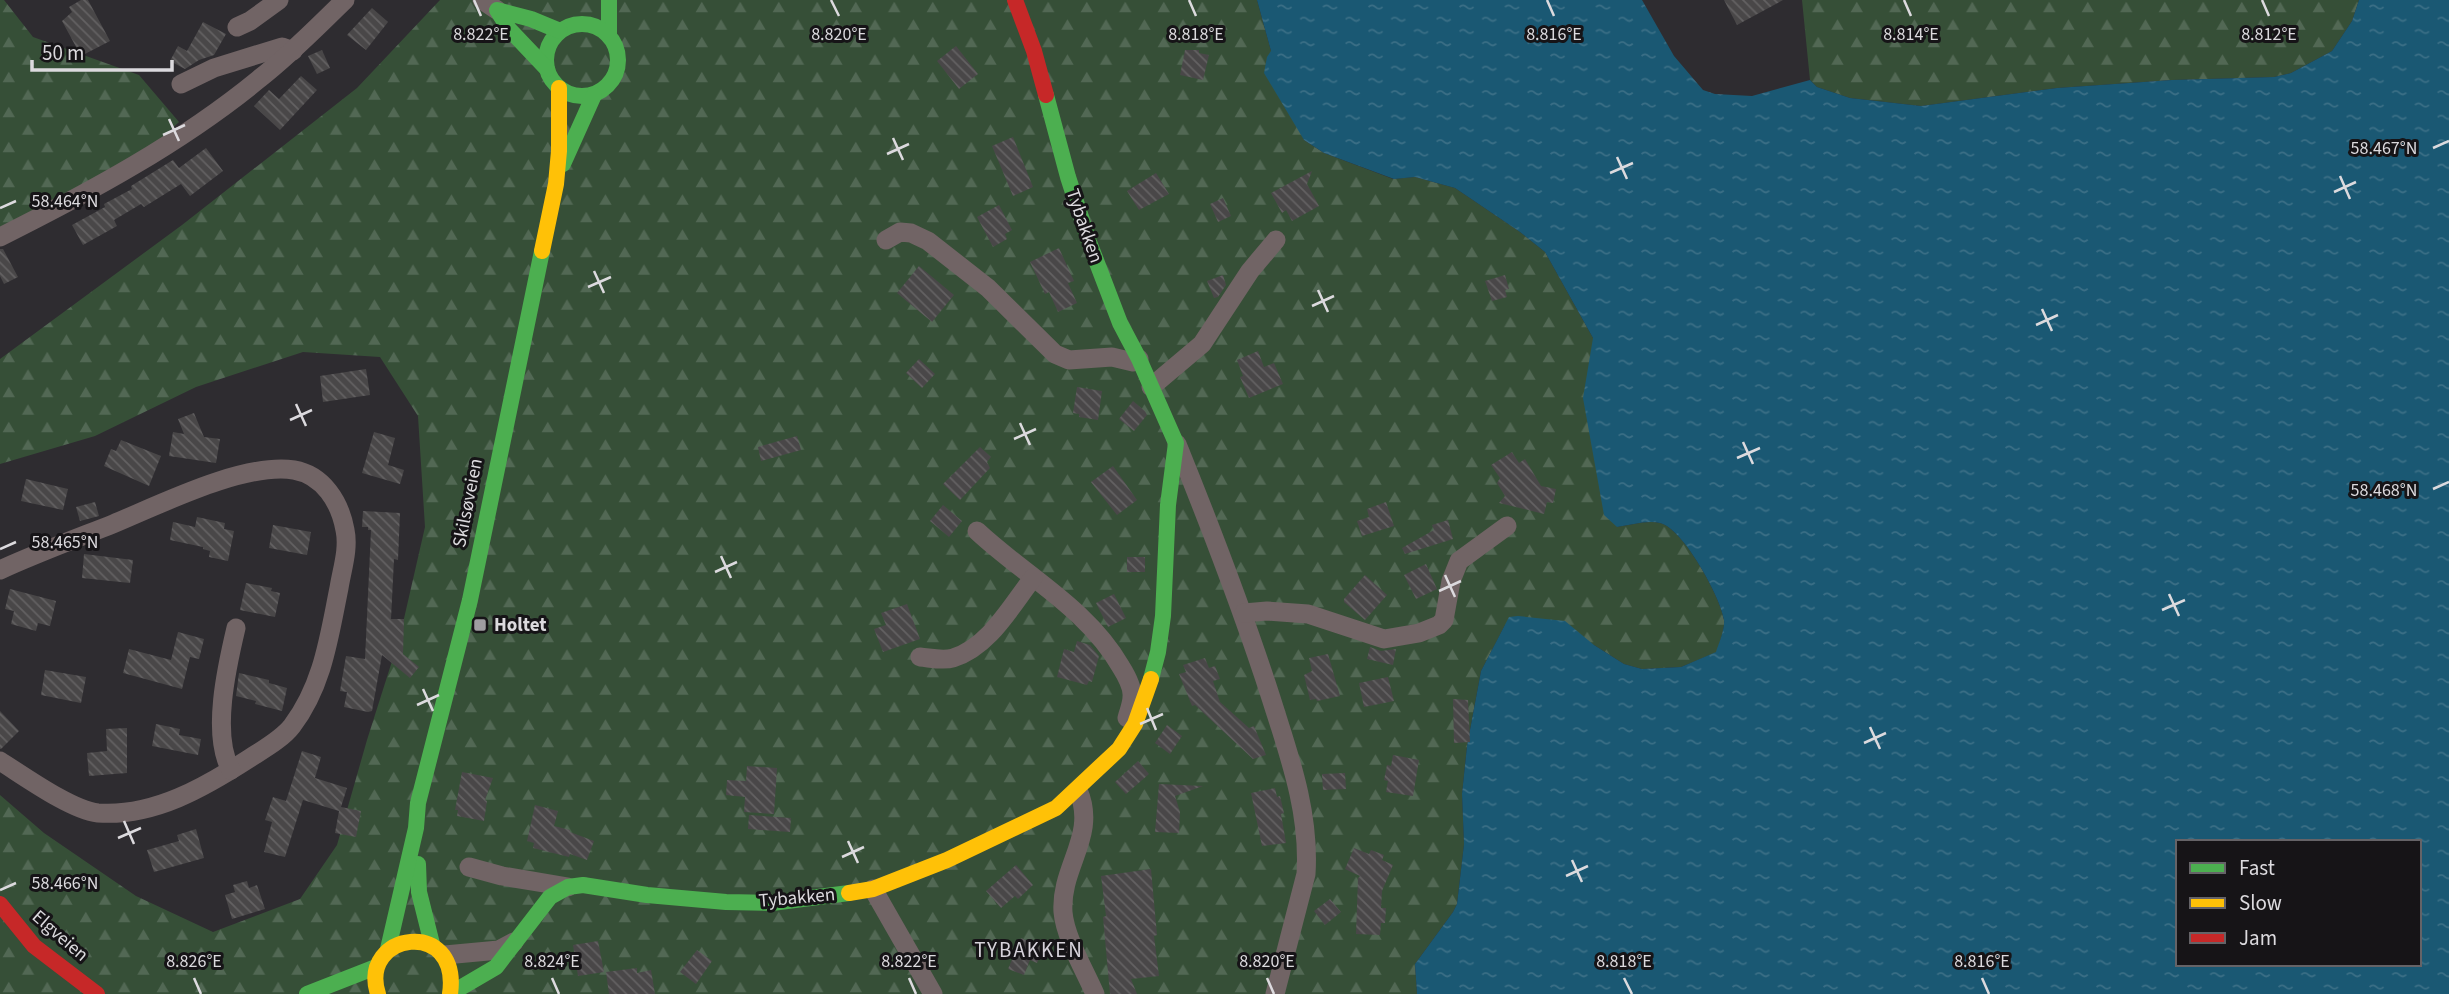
<svg xmlns="http://www.w3.org/2000/svg" width="2449" height="994" font-family="'Source Sans 3',sans-serif">
<defs>
<pattern id="forest-firs" width="22" height="20" patternUnits="userSpaceOnUse" patternTransform="scale(1.75)"><rect width="22" height="20" fill="#364f37"/><path d="M5 1l3.5 6h-7zM16 11l3.5 6h-7z" fill="#526854"/></pattern>
<pattern id="water-ripples" width="26" height="14" patternUnits="userSpaceOnUse" patternTransform="scale(1.75)"><rect width="26" height="14" fill="#1a5873"/><path d="M2 4q2-2 4 0t4 0M15 11q2-2 4 0t4 0" fill="none" stroke="#3b6f86"/></pattern>
<pattern id="building-back-hatch" width="6" height="6" patternUnits="userSpaceOnUse" patternTransform="scale(1.75)"><rect width="6" height="6" fill="#494748"/><path d="M-1 5l2 2M0 0l6 6M5-1l2 2" fill="none" stroke="#636162"/></pattern>
</defs>
<rect width="100%" height="100%" fill="#2e2c30"/>
<g fill="url(#forest-firs)">
<path d="M0,0H4L33,37L139,75L179,122L120,176L0,228Z"/>
<path d="M440,0H1257L1271,51L1304,140L1324,153L1393,179L1415,177L1455,188L1520,232L1545,252L1593,338L1617,527C1631,525 1647,520 1660,523C1683,528 1721,598 1724,620C1725,629 1719,643 1717,652L1681,667L1642,669L1624,664L1594,645L1505,625L1481,671L1467,746L1462,794L1464,844L1457,904L1453,912L1415,964L1417,994H0V795L44,833L136,896L213,932L300,899L337,845L367,740L400,636L425,527L418,416L380,357L303,352L196,387L95,436L0,464V359L182,225L357,88Z"/>
<path d="M1802,0H2359L2352,21L2332,51L2291,73L2274,77L2172,80L2057,88L1921,106L1850,98L1817,87L1810,80Z"/>
</g>
<path fill="url(#water-ripples)" fill-rule="evenodd" d="M1257,0H1642L1674,56L1703,90L1715,94L1752,96L1810,80L1817,87L1850,98L1921,106L2057,88L2172,80L2274,77L2291,73L2332,51L2352,21L2359,0H2449V994H1417L1415,964L1453,912L1457,904L1464,844L1462,794L1467,746L1481,671L1509,617L1518,616L1565,621L1594,645L1624,664L1642,669L1681,667L1716,652C1719,643 1725,629 1724,620C1721,598 1683,528 1660,523C1647,520 1631,525 1617,527L1604,515L1583,398L1593,338L1545,252L1520,232L1455,188L1415,177L1394,179L1324,153L1304,140L1264,73L1267,57L1271,51ZM2178,842H2419V964H2178Z"/>
<g fill="url(#building-back-hatch)">
<path d="M81,0H88L110,41L81,56L62,21L72,12L69,7Z"/>
<path d="M1724,0H1783L1737,25Z"/>
<path d="M372,8L388,22L366,50L347,35Z"/>
<path d="M203,22L226,34L214,55L199,60L185,69L170,61L178,46L187,51Z"/>
<path d="M956,46L978,74L959,89L937,61Z"/>
<path d="M322,50L330,68L317,74L308,56Z"/>
<path d="M1185,50H1199V53L1209,55L1203,80L1180,75Z"/>
<path d="M301,76L317,90L280,130L254,106L269,90L279,99Z"/>
<path d="M1013,137L1033,187L1013,196L992,146Z"/>
<path d="M206,148L223,171L190,196L181,184L144,207L141,204L114,220L117,226L83,245L72,225L105,207L104,204L132,189L131,186L173,160L179,168Z"/>
<path d="M1312,171L1307,184L1319,206L1292,221L1286,210L1282,213L1271,193Z"/>
<path d="M1156,173L1169,194L1139,210L1127,191Z"/>
<path d="M1223,198L1231,216L1218,222L1210,204Z"/>
<path d="M999,205L1012,230L1005,234L1007,239L993,247L977,217Z"/>
<path d="M1059,248L1074,281L1068,283L1077,303L1058,312L1049,292L1045,294L1030,262Z"/>
<path d="M0,249H3L18,277L4,284L0,276Z"/>
<path d="M919,266L954,295L932,322L897,293Z"/>
<path d="M1223,275L1226,285L1218,297L1214,298L1207,281Z"/>
<path d="M1505,275L1509,289L1505,290L1507,297L1492,301L1485,281Z"/>
<path d="M1258,351L1264,367L1274,363L1283,384L1249,398L1240,377L1243,376L1237,360Z"/>
<path d="M919,359L935,374L922,388L906,373Z"/>
<path d="M366,369L370,395L323,402L320,376Z"/>
<path d="M1077,387L1102,391L1098,420L1079,417V414L1073,413Z"/>
<path d="M1133,401L1145,411L1147,415L1134,431L1119,419Z"/>
<path d="M194,413L204,437L220,439L216,463L169,456L173,432L184,434L178,419Z"/>
<path d="M374,432L395,438L388,465L404,470L400,484L362,473Z"/>
<path d="M797,436L801,450L761,461L758,447Z"/>
<path d="M121,440L161,456L149,486L104,466L111,449L116,451Z"/>
<path d="M980,447L991,457L987,462L990,468L960,500L943,484Z"/>
<path d="M1512,452L1519,463L1525,459L1541,486L1556,489L1553,503L1547,502L1544,514L1499,503L1505,496L1497,483L1500,478L1491,465Z"/>
<path d="M1113,466L1137,500L1117,515L1091,482Z"/>
<path d="M26,479L68,489L63,510L21,501Z"/>
<path d="M95,502L99,516L80,521L76,507Z"/>
<path d="M1386,502L1394,526L1362,536L1357,521L1369,517L1367,509Z"/>
<path d="M943,505L962,521L949,537L930,521Z"/>
<path d="M363,511L400,513L398,560L394,559L391,619H404L403,654L419,667L410,678L382,655L372,711L368,712L344,707L347,692L340,691L346,656L365,659L371,530H368V527H362Z"/>
<path d="M197,517L225,523L224,529L234,531L228,561L209,557L210,551L203,549V547L170,540L173,522L195,527Z"/>
<path d="M1448,520L1453,539L1405,554L1402,548L1434,530L1432,525Z"/>
<path d="M273,525L311,532L307,555L269,548Z"/>
<path d="M84,554L133,560L130,583L82,578Z"/>
<rect x="1127" y="557" width="18" height="15"/>
<path d="M1426,564L1437,589L1416,599L1404,575Z"/>
<path d="M1365,575L1387,595L1365,620L1344,602V599Z"/>
<path d="M246,583L272,588L271,591L280,593L275,617L240,610Z"/>
<path d="M10,589L56,601L50,626L38,623L36,631L11,624L14,611L5,609Z"/>
<path d="M1114,594L1126,618L1108,627L1096,603Z"/>
<path d="M907,604L920,639L883,652L874,629L886,625L881,613Z"/>
<path d="M178,632L204,639L199,659L190,657L182,689L123,673L129,649L171,660Z"/>
<path d="M1077,641L1090,645L1099,656L1092,682L1089,681L1087,685L1057,677L1064,649L1074,652Z"/>
<path d="M1370,647L1381,651L1396,649L1393,665L1367,659Z"/>
<path d="M1328,654L1340,696L1317,701L1316,699L1310,700L1304,675L1312,671L1309,658Z"/>
<path d="M1205,658L1209,668L1215,666L1220,679L1213,681L1220,702L1249,728L1254,726L1266,755L1253,759L1195,705L1192,706L1179,674L1186,672L1183,665Z"/>
<path d="M45,670L86,677L81,703L41,695Z"/>
<path d="M239,673L269,680V683L287,688L282,711L255,704L256,701L236,696Z"/>
<path d="M1388,677L1394,701L1364,707L1359,683Z"/>
<path d="M1453,699L1468,700L1470,742L1454,743Z"/>
<path d="M0,711L19,731L1,749H0Z"/>
<path d="M156,724L180,729L179,735L201,739L198,755L152,746Z"/>
<path d="M1167,725L1182,736L1170,754L1155,743Z"/>
<path d="M127,728V773L89,776L87,753L107,751L106,729Z"/>
<path d="M302,751L321,757L315,778L347,788L341,807L361,811L356,837L335,833L339,811L303,800L285,857L264,852L272,822L265,820L273,797L286,801Z"/>
<path d="M1393,755L1419,760L1413,796L1386,792L1388,781L1384,780L1387,765L1391,766Z"/>
<path d="M1138,761L1149,774L1126,794L1115,782Z"/>
<path d="M747,766L777,768L774,814L744,812L745,797L726,795L727,780L746,781Z"/>
<path d="M462,772L493,778L485,800L487,801L484,821L457,816L458,810H455Z"/>
<path d="M1345,773L1346,789L1323,790L1322,774Z"/>
<path d="M1159,784L1203,786L1175,796L1180,812L1179,833L1155,832Z"/>
<path d="M1275,788L1277,797L1280,796L1284,813L1281,814L1286,843L1262,846L1251,793Z"/>
<path d="M535,805L558,811L554,826L570,830V832L594,841L587,860L570,854L569,857L533,848L534,843L527,841Z"/>
<path d="M749,815L791,818L790,832L748,829Z"/>
<path d="M196,829L204,858L154,872L147,850L179,841L177,835Z"/>
<path d="M1354,848L1369,854L1371,850L1384,855L1382,860L1393,865L1382,891L1381,908H1386L1385,923H1381L1380,935L1356,934L1358,878L1360,876L1345,869Z"/>
<path d="M1016,865L1033,885L1018,899L1015,896L1001,908L986,891Z"/>
<path d="M1151,869L1157,935L1154,936L1159,976L1131,979L1137,994H1110L1103,917L1106,916L1101,876Z"/>
<path d="M247,881L249,888L257,885L265,909L232,919L225,895L235,892L233,885Z"/>
<path d="M1330,899L1341,912L1325,925L1314,911Z"/>
<path d="M1021,938L1044,948L1037,963L1030,960L1024,975L1008,969Z"/>
<path d="M598,941L604,972L578,976L573,945Z"/>
<path d="M697,950L712,961L696,984L680,972Z"/>
<path d="M637,968V973L651,970L655,994H609L606,972Z"/>
</g>
<g fill="none" stroke-linecap="round" stroke-linejoin="round">
<g stroke="#716465" stroke-width="19">
<path d="M482,0L497,10"/>
<path d="M237,27L250,21L279,0"/>
<path d="M181,84L214,68L282,47L293,51"/>
<path d="M0,237C90,192 181,143 259,79C290,55 317,27 345,0"/>
<path d="M886,240L900,232L911,233L928,241L988,288L1055,354L1069,360L1112,357L1133,362L1139,359"/>
<path d="M1151,387L1202,344L1250,271L1276,240"/>
<path d="M1177,444C1211,528 1243,611 1271,698C1289,755 1310,812 1306,874L1275,994"/>
<path d="M977,531C1025,576 1087,608 1121,667C1126,675 1133,687 1132,697C1132,703 1129,711 1127,718"/>
<path d="M0,570C37,553 75,539 113,524C159,505 244,462 294,470C323,475 340,502 345,530C349,549 342,569 339,588C329,637 323,685 292,726C282,739 264,749 250,758C205,787 154,817 98,813C71,810 24,776 0,761"/>
<path d="M1244,613L1267,611L1308,614L1384,639L1419,633L1439,625L1444,620L1451,581L1459,561L1507,526"/>
<path d="M920,657C931,658 943,661 953,658C989,647 1011,606 1033,578"/>
<path d="M231,770C211,735 227,666 236,628"/>
<path d="M1078,790C1098,836 1060,866 1063,912C1065,937 1085,971 1095,994"/>
<path d="M469,867L502,876L568,887"/>
<path d="M873,889L933,994"/>
<path d="M445,955L499,950L514,942"/>
</g>
<g stroke="#4caf50" stroke-width="16">
<path d="M609,0V36"/>
<circle cx="582" cy="60" r="36"/>
<path d="M547,69L509,29L497,10L531,19L560,31"/>
<path d="M1046,95L1068,177L1089,242L1120,323L1139,359L1176,443L1168,505L1163,616L1158,652L1151,679"/>
<path d="M563,164L594,95"/>
<path d="M418,864L419,892L432,944"/>
<path d="M388,949L416,828L418,803L470,600L542,251"/>
<path d="M307,994L376,967"/>
<path d="M450,994L496,967L550,897L568,887L583,885L647,895L726,902L772,903L849,893"/>
</g>
<g stroke="#ffc107" stroke-width="16">
<path d="M542,251L556,184L559,151V88"/>
<path d="M849,893L873,889L947,860L1056,808L1119,749L1135,724L1151,679"/>
<path d="M378,994C358,932 461,917 450,994"/>
</g>
<g stroke="#c62828" stroke-width="16">
<path d="M1015,0L1034,51L1046,95"/>
<path d="M0,904L34,946L97,994"/>
</g>
</g>
<path fill="none" stroke="#dcdade" stroke-width="2.5" d="M474,0L481,16M831,0L839,16M1189,0L1196,16M1547,0L1554,16M1904,0L1911,16M2262,0L2269,16M169,119L179,141M163,135L185,125M893,138L903,160M2433,148L2449,141M887,154L909,144M1617,157L1627,179M1610,173L1633,163M2340,176L2350,199M2334,192L2356,182M0,208L16,201M594,271L604,293M588,287L611,277M1318,290L1328,312M1312,306L1334,296M2042,309L2052,331M2036,325L2058,315M296,404L306,426M290,420L312,410M1020,423L1030,445M1014,439L1036,429M1743,442L1753,464M1737,458L1760,448M2433,489L2449,482M0,549L16,542M721,556L731,578M715,572L737,562M1445,575L1455,597M1439,591L1461,581M2169,594L2179,616M2162,610L2185,600M423,689L433,711M417,705L439,695M1147,708L1156,730M1140,724L1163,714M1870,727L1880,749M1864,743L1886,733M124,821L134,844M118,838L141,828M848,841L858,863M842,857L864,847M1572,860L1582,882M1566,876L1588,866M0,890L16,883M194,978L201,994M552,978L559,994M909,978L916,994M1267,978L1274,994M1624,978L1632,994M1982,978L1989,994"/>
<rect fill="#9f9da1" stroke="#161417" stroke-width="2.5" x="473" y="618" width="14" height="14" rx="3.5"/>
<g text-anchor="middle" dominant-baseline="central" stroke-width="6" stroke-linejoin="round" paint-order="stroke">
<g font-size="19" fill="#dcdade" stroke="#161417">
<text transform="translate(1084 226) rotate(71)">Tybakken</text>
<text transform="translate(468 503) rotate(-79)">Skilsøveien</text>
<text transform="translate(797 898) rotate(-5)">Tybakken</text>
<text transform="translate(60 936) rotate(41)">Elgveien</text>
</g>
<g font-size="19" font-weight="bold" fill="#dcdade" stroke="#161417" text-anchor="start">
<text x="494" y="625">Holtet</text>
</g>
<g font-size="21" letter-spacing="2" fill="#d6d2da" stroke="#161417">
<text x="1029" y="950">TYBAKKEN</text>
</g>
</g>
<g font-size="18" text-anchor="middle" fill="#dcdade" stroke="#161417" stroke-width="6" stroke-linejoin="round" paint-order="stroke">
<text x="481" y="40">8.822°E</text>
<text x="839" y="40">8.820°E</text>
<text x="1196" y="40">8.818°E</text>
<text x="1554" y="40">8.816°E</text>
<text x="1911" y="40">8.814°E</text>
<text x="2269" y="40">8.812°E</text>
<text x="2384" y="154">58.467°N</text>
<text x="65" y="207">58.464°N</text>
<text x="2384" y="496">58.468°N</text>
<text x="65" y="548">58.465°N</text>
<text x="65" y="889">58.466°N</text>
<text x="194" y="967">8.826°E</text>
<text x="552" y="967">8.824°E</text>
<text x="909" y="967">8.822°E</text>
<text x="1267" y="967">8.820°E</text>
<text x="1624" y="967">8.818°E</text>
<text x="1982" y="967">8.816°E</text>
</g>
<rect x="2176" y="840" width="245" height="126" fill="#161417" stroke="#656367" stroke-width="2"/>
<rect x="2190" y="863" width="35" height="10" fill="#4caf50" stroke="#656367" stroke-width="2"/>
<text x="2239" y="875" font-size="21" fill="#dcdade">Fast</text>
<rect x="2190" y="898" width="35" height="10" fill="#ffc107" stroke="#656367" stroke-width="2"/>
<text x="2239" y="910" font-size="21" fill="#dcdade">Slow</text>
<rect x="2190" y="933" width="35" height="10" fill="#c62828" stroke="#656367" stroke-width="2"/>
<text x="2239" y="945" font-size="21" fill="#dcdade">Jam</text>
<path d="M32 60v10h140v-10" fill="none" stroke="#dcdade" stroke-width="3.5"/>
<text x="42" y="60" font-size="21" fill="#dcdade" stroke="#161417" stroke-width="5" paint-order="stroke">50 m</text>
</svg>
